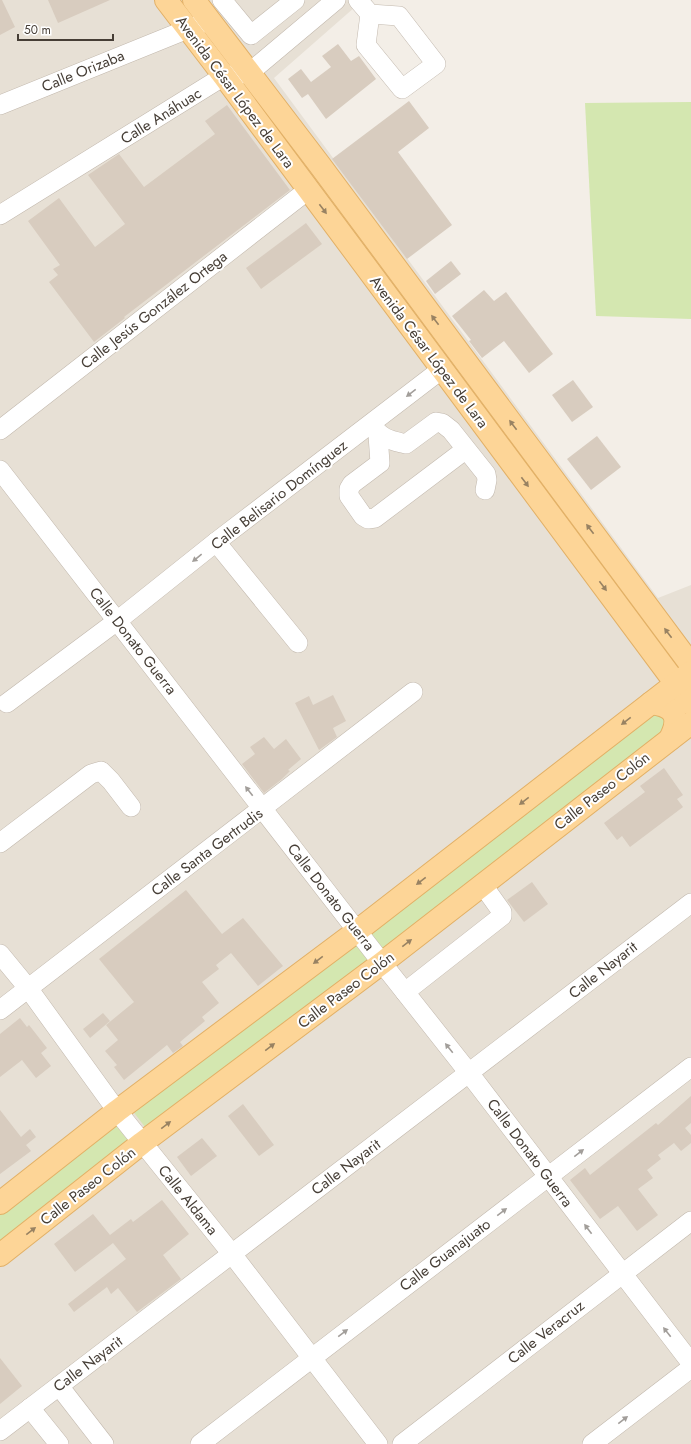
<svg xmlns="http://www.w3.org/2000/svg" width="691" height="1444" font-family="Jost,sans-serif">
<rect width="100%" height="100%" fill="#f3eee7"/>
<path fill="#e7e0d5" d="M0,0H363L274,78L658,598L691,585V1444H0Z"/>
<g fill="#d4e7b0">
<path d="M691,102V319L596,316L585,103Z"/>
<path d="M661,710L672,723L658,744L385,952L366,927Z"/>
<path d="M355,935L374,960L148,1131L132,1110Z"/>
<path d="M114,1123L131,1144L0,1248V1213Z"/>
</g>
<g fill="#d8ccbf">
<path d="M0,0H2L15,27L0,35Z"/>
<path d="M48,0H110L58,23Z"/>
<path d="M338,44L351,61L359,56L376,79L326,119L308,94L302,98L288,79L301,69L311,82L331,67L322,56Z"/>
<path d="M409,101L429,128L398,152L452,225L407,259L332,159Z"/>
<path d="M227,105L290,190L124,317L125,318L94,342L49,282L58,275L53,269L60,265L28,221L59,198L95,247L125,224L88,175L119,154L144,187L215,134L205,121Z"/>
<path d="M306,223L322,244L261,289L246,268Z"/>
<path d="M451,261L461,274L435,294L426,281Z"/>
<path d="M484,290L494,301L506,292L553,354L529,373L504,341L482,358L469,341L471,340L452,316Z"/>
<path d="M573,380L593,407L572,422L552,395Z"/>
<path d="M597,436L621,467L591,490L567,459Z"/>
<path d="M333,695L346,721L333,728L337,737L319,750L295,703L309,696L313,705Z"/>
<path d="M264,737L274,749L286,739L301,759L288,770L290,771L282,779L264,793L242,764L255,754L250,747Z"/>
<path d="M664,768L683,795L677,799L683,807L630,847L622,836L617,840L604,823L645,792L640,786Z"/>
<path d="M532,882L548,904L524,922L507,900Z"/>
<path d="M186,890L222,934L243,918L283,966L258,986L231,953L216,965L219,969L202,982L219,1003L202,1017L205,1021L180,1042L183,1046L173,1053L167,1045L124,1080L114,1067L117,1065L105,1051L118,1040L106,1025L134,1002L99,959Z"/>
<path d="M103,1013L110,1021L90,1038L83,1029Z"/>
<path d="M20,1018L27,1027L29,1025L47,1048L41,1053L51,1066L36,1078L22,1060L0,1077V1034Z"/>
<path d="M691,1096V1123L685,1128L691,1135V1143L681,1151L674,1143L658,1155L661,1159L647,1170L653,1178L638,1189L658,1215L637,1231L618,1206L600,1219L570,1180L585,1168L590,1175L656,1123L658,1125Z"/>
<path d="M243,1104L274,1145L259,1156L228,1116Z"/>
<path d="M0,1110L21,1137L30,1129L36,1137L26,1145L31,1151L0,1174Z"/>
<path d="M202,1138L217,1156L191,1176L177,1157Z"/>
<path d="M162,1200L189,1234L163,1255L181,1279L137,1312L118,1288L111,1294L107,1287L74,1312L68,1304L126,1259L113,1243L75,1272L54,1244L93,1214L110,1235L131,1219L133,1222Z"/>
<path d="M0,1358L22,1386L0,1404Z"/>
</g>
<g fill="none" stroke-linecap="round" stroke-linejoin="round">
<g stroke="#c2b8ad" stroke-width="20">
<g id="minor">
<path d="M222,0L251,35L295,0"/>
<path d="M358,0L370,14L366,45L402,89L436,64L399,16L370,14"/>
<path d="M0,105L210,20"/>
<path d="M0,215L224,76L249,73L336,0"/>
<path d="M372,425C381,439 390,440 406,444L436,422L442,423L451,430L486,474L487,480L485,490"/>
<path d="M0,430L308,190"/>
<path d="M378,435L380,463L352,484L349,489V496L363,516L368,519L375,518L465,450"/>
<path d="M0,470L382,963L469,1073L691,1363"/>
<path d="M216,542L298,643"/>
<path d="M7,703L117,621L216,542L442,369"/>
<path d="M0,843L91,774L101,771L111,781L131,807"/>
<path d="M0,954L28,988L117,1111L232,1254L378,1444"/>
<path d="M405,992L502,916V912L482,884"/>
<path d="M0,1010L413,692"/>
<path d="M59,1386L104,1444"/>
<path d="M30,1408L59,1444"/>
<path d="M0,1431L691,903"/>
<path d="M200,1444L691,1067"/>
<path d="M402,1444L691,1221"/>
<path d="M592,1444L691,1368"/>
</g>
</g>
<g stroke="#e2b066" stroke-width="24">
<g id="major">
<path d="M166,0L224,76L691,704"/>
<path d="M194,0L319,164L691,665"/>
<path d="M651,703C675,706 681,717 670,739"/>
<path d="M0,1203L117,1111L357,931L691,672"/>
<path d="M0,1255L142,1143L382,963L691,723"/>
</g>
</g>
<use href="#minor" stroke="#fff" stroke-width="19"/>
<use href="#major" stroke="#fdd597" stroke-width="22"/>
</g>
<defs><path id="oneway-solid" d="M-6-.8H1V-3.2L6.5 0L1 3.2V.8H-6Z"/></defs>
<g fill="#988262">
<use href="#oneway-solid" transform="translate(323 209) rotate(53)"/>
<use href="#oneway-solid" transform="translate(435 320) rotate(-127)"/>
<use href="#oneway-solid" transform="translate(513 425) rotate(-127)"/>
<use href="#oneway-solid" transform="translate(525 482) rotate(53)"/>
<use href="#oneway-solid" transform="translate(590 529) rotate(-127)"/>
<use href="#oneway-solid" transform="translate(603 586) rotate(53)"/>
<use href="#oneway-solid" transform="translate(668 633) rotate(-127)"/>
<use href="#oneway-solid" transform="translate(626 721) rotate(142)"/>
<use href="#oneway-solid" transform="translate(524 801) rotate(142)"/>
<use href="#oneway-solid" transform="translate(421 881) rotate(142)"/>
<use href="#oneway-solid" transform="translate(407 943) rotate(-38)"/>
<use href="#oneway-solid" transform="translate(318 960) rotate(143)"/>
<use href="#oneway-solid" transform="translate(270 1047) rotate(-37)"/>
<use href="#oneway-solid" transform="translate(166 1125) rotate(-37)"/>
<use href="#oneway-solid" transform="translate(31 1231) rotate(-38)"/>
</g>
<g fill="#a29e9a">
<use href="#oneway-solid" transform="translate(411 393) rotate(142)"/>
<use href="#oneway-solid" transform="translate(197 558) rotate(141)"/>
<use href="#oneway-solid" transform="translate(249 791) rotate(-128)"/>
<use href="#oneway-solid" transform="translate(449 1048) rotate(-129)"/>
<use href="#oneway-solid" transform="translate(579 1153) rotate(-38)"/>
<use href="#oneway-solid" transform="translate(502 1212) rotate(-37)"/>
<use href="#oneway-solid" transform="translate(588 1229) rotate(-127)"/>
<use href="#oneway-solid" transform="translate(667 1332) rotate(-128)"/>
<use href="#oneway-solid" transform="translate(343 1333) rotate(-37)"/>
<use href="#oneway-solid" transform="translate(623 1420) rotate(-38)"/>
</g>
<g text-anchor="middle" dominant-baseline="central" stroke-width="4" stroke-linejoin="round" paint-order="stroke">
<g font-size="15" fill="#463e36" stroke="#fff">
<text transform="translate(83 71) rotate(-22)">Calle Orizaba</text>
<text transform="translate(235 92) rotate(53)">Avenida César López de Lara</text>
<text transform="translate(161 116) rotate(-32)">Calle Anáhuac</text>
<text transform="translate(154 310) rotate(-38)">Calle Jesús González Ortega</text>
<text transform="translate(429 352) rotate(53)">Avenida César López de Lara</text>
<text transform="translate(279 495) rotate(-38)">Calle Belisario Domínguez</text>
<text transform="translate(133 641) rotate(52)">Calle Donato Guerra</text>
<text transform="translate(602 791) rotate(-38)">Calle Paseo Colón</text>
<text transform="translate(207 852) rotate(-37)">Calle Santa Gertrudis</text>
<text transform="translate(331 897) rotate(52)">Calle Donato Guerra</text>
<text transform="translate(603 970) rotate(-38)">Calle Nayarit</text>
<text transform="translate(346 990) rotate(-37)">Calle Paseo Colón</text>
<text transform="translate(530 1153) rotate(53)">Calle Donato Guerra</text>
<text transform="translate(346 1167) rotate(-37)">Calle Nayarit</text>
<text transform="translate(88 1186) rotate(-38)">Calle Paseo Colón</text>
<text transform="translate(188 1200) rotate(51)">Calle Aldama</text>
<text transform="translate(445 1255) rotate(-37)">Calle Guanajuato</text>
<text transform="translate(546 1332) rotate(-38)">Calle Veracruz</text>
<text transform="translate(88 1364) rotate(-37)">Calle Nayarit</text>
</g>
</g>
<path d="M18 34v6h95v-6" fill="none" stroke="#463e36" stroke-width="2"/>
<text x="24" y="34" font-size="12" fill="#463e36" stroke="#ffffff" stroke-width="3" paint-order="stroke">50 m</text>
</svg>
